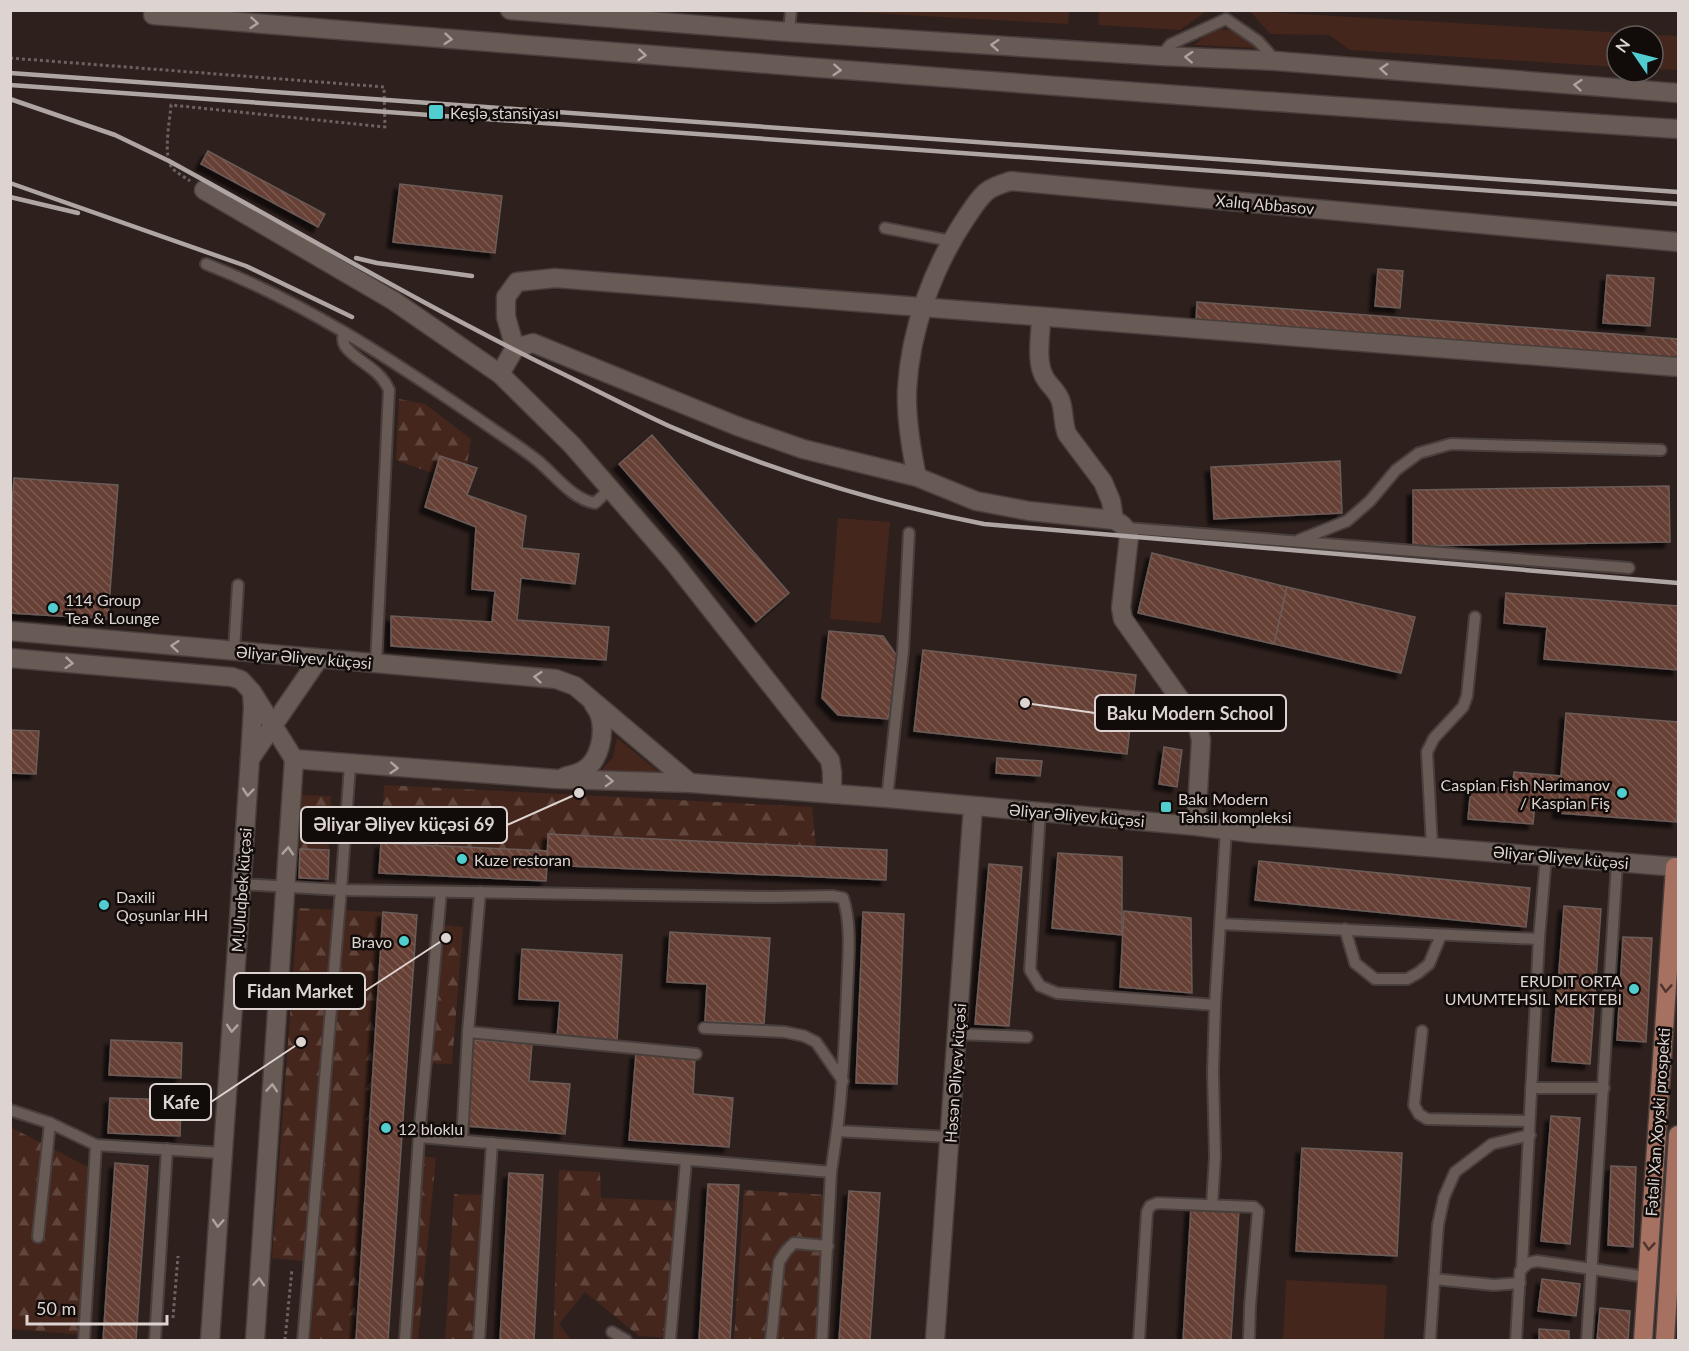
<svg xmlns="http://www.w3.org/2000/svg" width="1689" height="1351" font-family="Lato,sans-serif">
<defs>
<pattern id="forest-firs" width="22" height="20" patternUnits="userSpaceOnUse" patternTransform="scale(1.5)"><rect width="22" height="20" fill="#44261c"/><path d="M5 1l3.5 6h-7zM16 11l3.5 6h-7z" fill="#5f453c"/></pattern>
<pattern id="building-back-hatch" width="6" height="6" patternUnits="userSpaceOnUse" patternTransform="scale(1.5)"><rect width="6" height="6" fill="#663f34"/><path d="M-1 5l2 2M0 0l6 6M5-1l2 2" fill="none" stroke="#7b5a50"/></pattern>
<filter id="shadow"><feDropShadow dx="-5.5" dy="5.5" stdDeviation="1.5" flood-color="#0009"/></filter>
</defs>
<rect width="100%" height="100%" fill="#2d201d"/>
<g fill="#44261c">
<path d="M835,11H1069L1068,24Z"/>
<path d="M1099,11V10L1207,11L1180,30L1098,25Z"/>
<path d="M1250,11L1678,36V70L1653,69V36H1617V67L1350,50L1329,35L1270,34Z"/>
<path d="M1220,29L1232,31L1257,48L1194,45L1208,33Z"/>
<path d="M838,518L890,522L881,623L830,619Z"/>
<path d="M617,738L663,775L601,771L613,757Z"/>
<path d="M1286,1280L1387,1285L1384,1340H1283Z"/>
</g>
<g fill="url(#forest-firs)">
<path d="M399,399L425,404L471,439L467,465L440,456L435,474L396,460Z"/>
<path d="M384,785L812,807L816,847L548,851L381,843Z"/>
<path d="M302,795L331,796L329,850L300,849Z"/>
<path d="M298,908L383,912L356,1340H310L317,1263L272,1258Z"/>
<path d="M430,924L463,927L452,1064L421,1063Z"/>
<path d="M10,1127L94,1170L84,1335L11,1329Z"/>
<path d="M415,1155L436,1158L418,1340H398Z"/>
<path d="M559,1170L600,1172L601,1198L679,1201L673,1338L639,1336L585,1292L559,1324L571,1340H553Z"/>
<path d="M744,1190L828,1195L817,1340H734Z"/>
<path d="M454,1194L487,1195L476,1340H445Z"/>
</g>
<g fill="url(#building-back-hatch)" stroke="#6b5c58" stroke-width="1.5" filter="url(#shadow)">
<path d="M208,151L325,214L318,227L201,164Z"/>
<path d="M400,184L502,196L495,253L393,242Z"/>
<path d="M1378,269L1403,271L1400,308L1375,306Z"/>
<path d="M1607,275L1654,278L1650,326L1603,323Z"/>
<path d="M1197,302L1678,339V358L1196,322Z"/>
<path d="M652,435L789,593L756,622L619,464Z"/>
<path d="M440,456L477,468L467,495L526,516L522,548L579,554L575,584L521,578L517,620L609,627L606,660L391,646V616L492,622L495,591L472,589L476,527L425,507Z"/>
<path d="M1340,461L1342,513L1214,519L1211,467Z"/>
<path d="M14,478L118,485L108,619L10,613V530Z"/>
<path d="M1669,486L1670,542L1413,546V490Z"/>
<path d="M1152,553L1287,587L1274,644L1138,613Z"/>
<path d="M1287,587L1415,617L1401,673L1274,644Z"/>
<path d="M1506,593L1678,606V670L1544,659L1547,627L1504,623Z"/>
<path d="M829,631L883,636L899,659L888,719L838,715L822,698Z"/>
<path d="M923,650L1136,675L1127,754L914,731Z"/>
<path d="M1566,713L1678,722L1677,822L1558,813Z"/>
<path d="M10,730L39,731L36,774L10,773Z"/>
<path d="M1164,747L1182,750L1177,787L1159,784Z"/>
<path d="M997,758L1042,761L1040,776L996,773Z"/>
<path d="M1514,772L1561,776L1559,805L1535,804L1533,824L1468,819L1471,786L1512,789Z"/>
<path d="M548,834L887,850L886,880L547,865Z"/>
<path d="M381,843L548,851L546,881L379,873Z"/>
<path d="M300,849L329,850L328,879L299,878Z"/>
<path d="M1058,853L1122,857V935L1052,928Z"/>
<path d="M1259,861L1530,888L1526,927L1255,900Z"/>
<path d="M989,864L1022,867L1009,1026L975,1024Z"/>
<path d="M1564,906L1601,909L1590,1064L1552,1061Z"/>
<path d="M1124,911L1191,918L1192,993L1120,987Z"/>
<path d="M383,912L417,915L388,1340H356Z"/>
<path d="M863,912L904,914L897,1084L856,1083Z"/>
<path d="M670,932L770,938L764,1024L705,1021L707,984L667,982Z"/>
<path d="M1623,937L1652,938L1646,1042L1617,1040Z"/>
<path d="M522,949L622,955L617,1041L557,1038L560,1001L519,999Z"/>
<path d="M111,1040L182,1043L181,1078L109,1075Z"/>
<path d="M473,1040L532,1044L529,1081L570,1084L565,1134L466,1126Z"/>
<path d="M636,1053L695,1058L693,1094L733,1098L729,1147L629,1140Z"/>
<path d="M110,1098L181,1100L180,1136L108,1133Z"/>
<path d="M1551,1116L1580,1118L1570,1244L1541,1241Z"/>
<path d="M1302,1148L1402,1153L1397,1256L1296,1251Z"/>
<path d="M115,1163L148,1166L136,1340H103Z"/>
<path d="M1611,1166L1636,1167L1633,1247L1608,1245Z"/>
<path d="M509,1173L543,1175L534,1340H500Z"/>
<path d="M708,1184L739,1185L730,1340H699Z"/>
<path d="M849,1191L880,1193L870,1340H839Z"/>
<path d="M1191,1207L1239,1209L1231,1340H1183Z"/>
<path d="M1542,1279L1580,1284L1576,1316L1538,1311Z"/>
<path d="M1600,1308L1630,1311L1628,1340H1597Z"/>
<path d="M1539,1329L1569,1331V1340H1539Z"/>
</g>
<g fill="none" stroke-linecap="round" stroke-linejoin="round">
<g stroke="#483f3c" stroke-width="14">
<g id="lane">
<path d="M789,32L791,10"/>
<path d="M1161,56L1171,44L1226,19L1258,41L1276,61"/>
<path d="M885,228L951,241"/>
<path d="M206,264C302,301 389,358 474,416C495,431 518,445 538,461C555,475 572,499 595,503L610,489"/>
<path d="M344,332C343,337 342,341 345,346C356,362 379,367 389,390L376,664"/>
<path d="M1126,528L1629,568"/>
<path d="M1299,540L1347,521L1370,501L1396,470L1419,453L1451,444L1661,450"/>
<path d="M234,651L238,585"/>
<path d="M887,798L903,651L909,533"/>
<path d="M1040,812L1030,970L1040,986L1057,993L1215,1005"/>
<path d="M1432,846L1427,752L1434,738L1463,707L1467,696L1475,617"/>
<path d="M240,884L341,890L771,897L833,896L843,898C852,924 848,963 847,991C845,1038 843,1084 837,1131L950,1137"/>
<path d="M1221,924L1539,939"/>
<path d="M1345,929L1355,963L1375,979H1407L1418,973L1429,964L1441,935"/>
<path d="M704,1028L785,1032L804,1036L816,1042L843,1081"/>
<path d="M1422,1031L1414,1105L1419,1114L1427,1119L1529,1121"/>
<path d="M468,1032L696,1054"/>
<path d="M958,1034L1027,1037"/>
<path d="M1531,1088H1604"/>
<path d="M10,1110L50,1123L96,1145L223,1153"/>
<path d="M419,1137L831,1172L837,1131"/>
<path d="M462,1140L468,1032L480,892"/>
<path d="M1212,1205L1215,1157L1213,1072L1215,1005L1226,830"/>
<path d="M38,1237L50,1123"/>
<path d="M1522,1267L1539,939L1546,856"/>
<path d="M1434,1279L1494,1285L1520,1283"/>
<path d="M612,1332L626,1340"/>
<path d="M84,1340L96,1145"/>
<path d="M155,1340L167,1149"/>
<path d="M303,1340L341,890L350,765"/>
<path d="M405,1340L419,1137L441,892"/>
<path d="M479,1340L492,1143"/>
<path d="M670,1340L686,1161"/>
<path d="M771,1340L779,1262L786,1251L794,1243L828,1246"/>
<path d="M822,1340L831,1172"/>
<path d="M1139,1340L1147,1212L1150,1206L1157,1203L1254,1207L1258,1211L1250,1306L1249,1340"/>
<path d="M1430,1340L1438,1225L1444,1197L1455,1172L1492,1144L1530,1135"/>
<path d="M1516,1340L1520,1271L1528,1263L1537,1261L1647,1277"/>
<path d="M1587,1340L1617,863"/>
</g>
</g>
<g stroke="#483f3c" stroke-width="21">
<g id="street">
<path d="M510,10L789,32L1161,56L1276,61L1678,93"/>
<path d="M153,15C662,56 1170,97 1678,129"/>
<path d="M204,190L394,301L500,374L572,445L672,560L830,760L832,772V794"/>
<path d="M1041,317C1041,335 1035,362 1045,378C1050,387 1058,391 1061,402C1064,412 1063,424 1067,434L1103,482L1111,501L1114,520"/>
<path d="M515,348L506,317V297L517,282L555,278L1678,367"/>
<path d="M500,374L515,348L533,343L737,426L803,449L917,477L976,501L1029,511L1114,520C1123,524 1126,528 1129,536L1121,608L1123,619L1197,723L1201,740L1196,826"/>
<path d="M917,477C911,449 906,420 907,390C910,330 933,267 966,218C972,209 978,199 986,192C993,186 1002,184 1011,181L1678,242"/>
<path d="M10,631L556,679L575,686L690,783"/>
<path d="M10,658L232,677L241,680L252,692L294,759"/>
<path d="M250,759L318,660"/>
<path d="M294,759L557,779L690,783L887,798L1196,826L1251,833L1678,867"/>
<path d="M564,777C570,775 577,774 582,771C600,762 605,734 600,716C599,712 595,707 593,703"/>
<path d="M210,1340L250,759L253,708L252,692"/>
<path d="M255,1340L294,759"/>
<path d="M935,1340L973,806"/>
</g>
</g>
<g stroke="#483f3c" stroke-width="21">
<g id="primary">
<path d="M1643,1340L1675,867"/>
<path d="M1665,1340L1678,1135"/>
</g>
</g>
<g stroke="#6d625f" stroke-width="3" stroke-dasharray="3 3" stroke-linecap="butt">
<path d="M10,58L384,87L385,127L171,105C170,121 162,157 173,169C178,174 185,177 190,181"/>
<path d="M173,1318L178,1256"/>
<path d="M285,1340L292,1269"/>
</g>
<use href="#lane" stroke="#685a55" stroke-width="10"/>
<use href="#street" stroke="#685a55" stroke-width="18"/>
<use href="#primary" stroke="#a67160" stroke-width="18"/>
<g stroke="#afa5a2" stroke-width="4.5">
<path d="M10,73L1678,192"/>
<path d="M10,85L1678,204"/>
<path d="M10,99L115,135L169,161C299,232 426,307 559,372C596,390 632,409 669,426C770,470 876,503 984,524L1678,583"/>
<path d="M10,183L246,266L352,317"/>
<path d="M10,197L78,213"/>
<path d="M356,258L377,263L472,276"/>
</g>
</g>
<defs><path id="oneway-chevron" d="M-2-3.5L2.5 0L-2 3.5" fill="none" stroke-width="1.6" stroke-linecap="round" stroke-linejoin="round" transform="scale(1.5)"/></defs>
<g stroke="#aea39f">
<use href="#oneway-chevron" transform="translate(254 23) rotate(5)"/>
<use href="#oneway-chevron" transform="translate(448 39) rotate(5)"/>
<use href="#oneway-chevron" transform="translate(995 45) rotate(-176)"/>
<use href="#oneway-chevron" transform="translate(642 55) rotate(5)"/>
<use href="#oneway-chevron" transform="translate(1189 57) rotate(-177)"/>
<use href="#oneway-chevron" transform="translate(1384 69) rotate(-175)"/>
<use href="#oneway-chevron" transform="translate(837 70) rotate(4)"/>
<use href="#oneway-chevron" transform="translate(1578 85) rotate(-175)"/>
<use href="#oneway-chevron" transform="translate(175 646) rotate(-175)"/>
<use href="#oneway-chevron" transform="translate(69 663) rotate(5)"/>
<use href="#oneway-chevron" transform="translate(538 677) rotate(-175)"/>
<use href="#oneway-chevron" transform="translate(394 768) rotate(4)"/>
<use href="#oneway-chevron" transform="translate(609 781) rotate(2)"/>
<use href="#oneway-chevron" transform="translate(248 792) rotate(95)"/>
<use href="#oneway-chevron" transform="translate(288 851) rotate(-86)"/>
<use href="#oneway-chevron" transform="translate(232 1028) rotate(94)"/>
<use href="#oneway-chevron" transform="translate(272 1088) rotate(-86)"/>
<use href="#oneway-chevron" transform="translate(218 1223) rotate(94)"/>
<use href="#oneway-chevron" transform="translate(259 1282) rotate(-86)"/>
</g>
<g stroke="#4d342c">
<use href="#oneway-chevron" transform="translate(1666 988) rotate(94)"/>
<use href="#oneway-chevron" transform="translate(1649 1246) rotate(94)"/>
</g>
<g fill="#52cdcf" stroke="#110b0a" stroke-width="2">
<rect x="428" y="104" width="16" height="16" rx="3"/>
<circle cx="53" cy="608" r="6"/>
<circle cx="1622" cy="793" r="6"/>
<rect x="1160" y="801" width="12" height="12" rx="3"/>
<circle cx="462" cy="859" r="6"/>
<circle cx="104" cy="905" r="6"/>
<circle cx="404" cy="941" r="6"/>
<circle cx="1634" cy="989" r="6"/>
<circle cx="386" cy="1128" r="6"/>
</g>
<g text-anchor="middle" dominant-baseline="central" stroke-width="5" stroke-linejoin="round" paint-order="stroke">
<g font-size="16" fill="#ddd4d1" stroke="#110b0a" text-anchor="start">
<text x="450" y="112">Keşlə stansiyası</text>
<text x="65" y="599">114 Group<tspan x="65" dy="18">Tea &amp; Lounge</tspan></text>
<text x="1610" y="784" text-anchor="end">Caspian Fish Nərimanov<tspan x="1610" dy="18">/ Kaspian Fiş</tspan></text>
<text x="1178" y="798">Bakı Modern<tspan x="1178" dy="18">Təhsil kompleksi</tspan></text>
<text x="474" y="859">Kuze restoran</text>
<text x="116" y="896">Daxili<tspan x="116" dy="18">Qoşunlar HH</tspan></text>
<text x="392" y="941" text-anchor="end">Bravo</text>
<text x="1622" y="980" text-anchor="end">ERUDIT ORTA<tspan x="1622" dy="18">UMUMTEHSIL MEKTEBI</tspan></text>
<text x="398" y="1128">12 bloklu</text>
</g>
<g font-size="16" fill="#ddd4d1" stroke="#110b0a">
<text transform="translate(1265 204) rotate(5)">Xalıq Abbasov</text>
<text transform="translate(304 657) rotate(5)">Əliyar Əliyev küçəsi</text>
<text transform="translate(1077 815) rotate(5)">Əliyar Əliyev küçəsi</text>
<text transform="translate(1561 857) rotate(5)">Əliyar Əliyev küçəsi</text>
<text transform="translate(241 890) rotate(-86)">M.Uluqbek küçəsi</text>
<text transform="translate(955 1073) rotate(-86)">Həsən Əliyev küçəsi</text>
<text transform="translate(1657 1122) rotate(-86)">Fətəli Xan Xoyski prospekti</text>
</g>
</g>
<path fill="none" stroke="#ddd4d1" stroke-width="2" d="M1025 703L1095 713M579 793L507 825M446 938L365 991M301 1042L211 1102"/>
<g fill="#ddd4d1" stroke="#110b0a" stroke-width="2">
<circle cx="1025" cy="703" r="6"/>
<circle cx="579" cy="793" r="6"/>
<circle cx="446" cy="938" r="6"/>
<circle cx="301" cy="1042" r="6"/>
</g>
<g fill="#110b0a" stroke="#ddd4d1" stroke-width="2">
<rect x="1095" y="695" width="191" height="36" rx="6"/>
<rect x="301" y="807" width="206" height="36" rx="6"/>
<rect x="234" y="973" width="131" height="36" rx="6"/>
<rect x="150" y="1084" width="61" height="36" rx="6"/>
</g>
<g font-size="18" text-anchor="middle" font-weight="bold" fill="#ddd4d1">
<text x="1190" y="720">Baku Modern School</text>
<text x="404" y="831">Əliyar Əliyev küçəsi 69</text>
<text x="300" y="998">Fidan Market</text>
<text x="181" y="1109">Kafe</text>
</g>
<rect width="1689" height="1351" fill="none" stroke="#ddd4d1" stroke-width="24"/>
<g transform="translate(1635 54) rotate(305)"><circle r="28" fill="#110b0a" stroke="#635b5a" stroke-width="1.5"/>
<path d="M0-4.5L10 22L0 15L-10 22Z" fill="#52cdcf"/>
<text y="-9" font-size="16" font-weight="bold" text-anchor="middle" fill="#ddd4d1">N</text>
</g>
<path d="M27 1315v9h140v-9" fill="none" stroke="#ddd4d1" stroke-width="3"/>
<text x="36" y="1315" font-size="18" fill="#ddd4d1" stroke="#110b0a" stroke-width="4.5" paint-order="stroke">50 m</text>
</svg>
